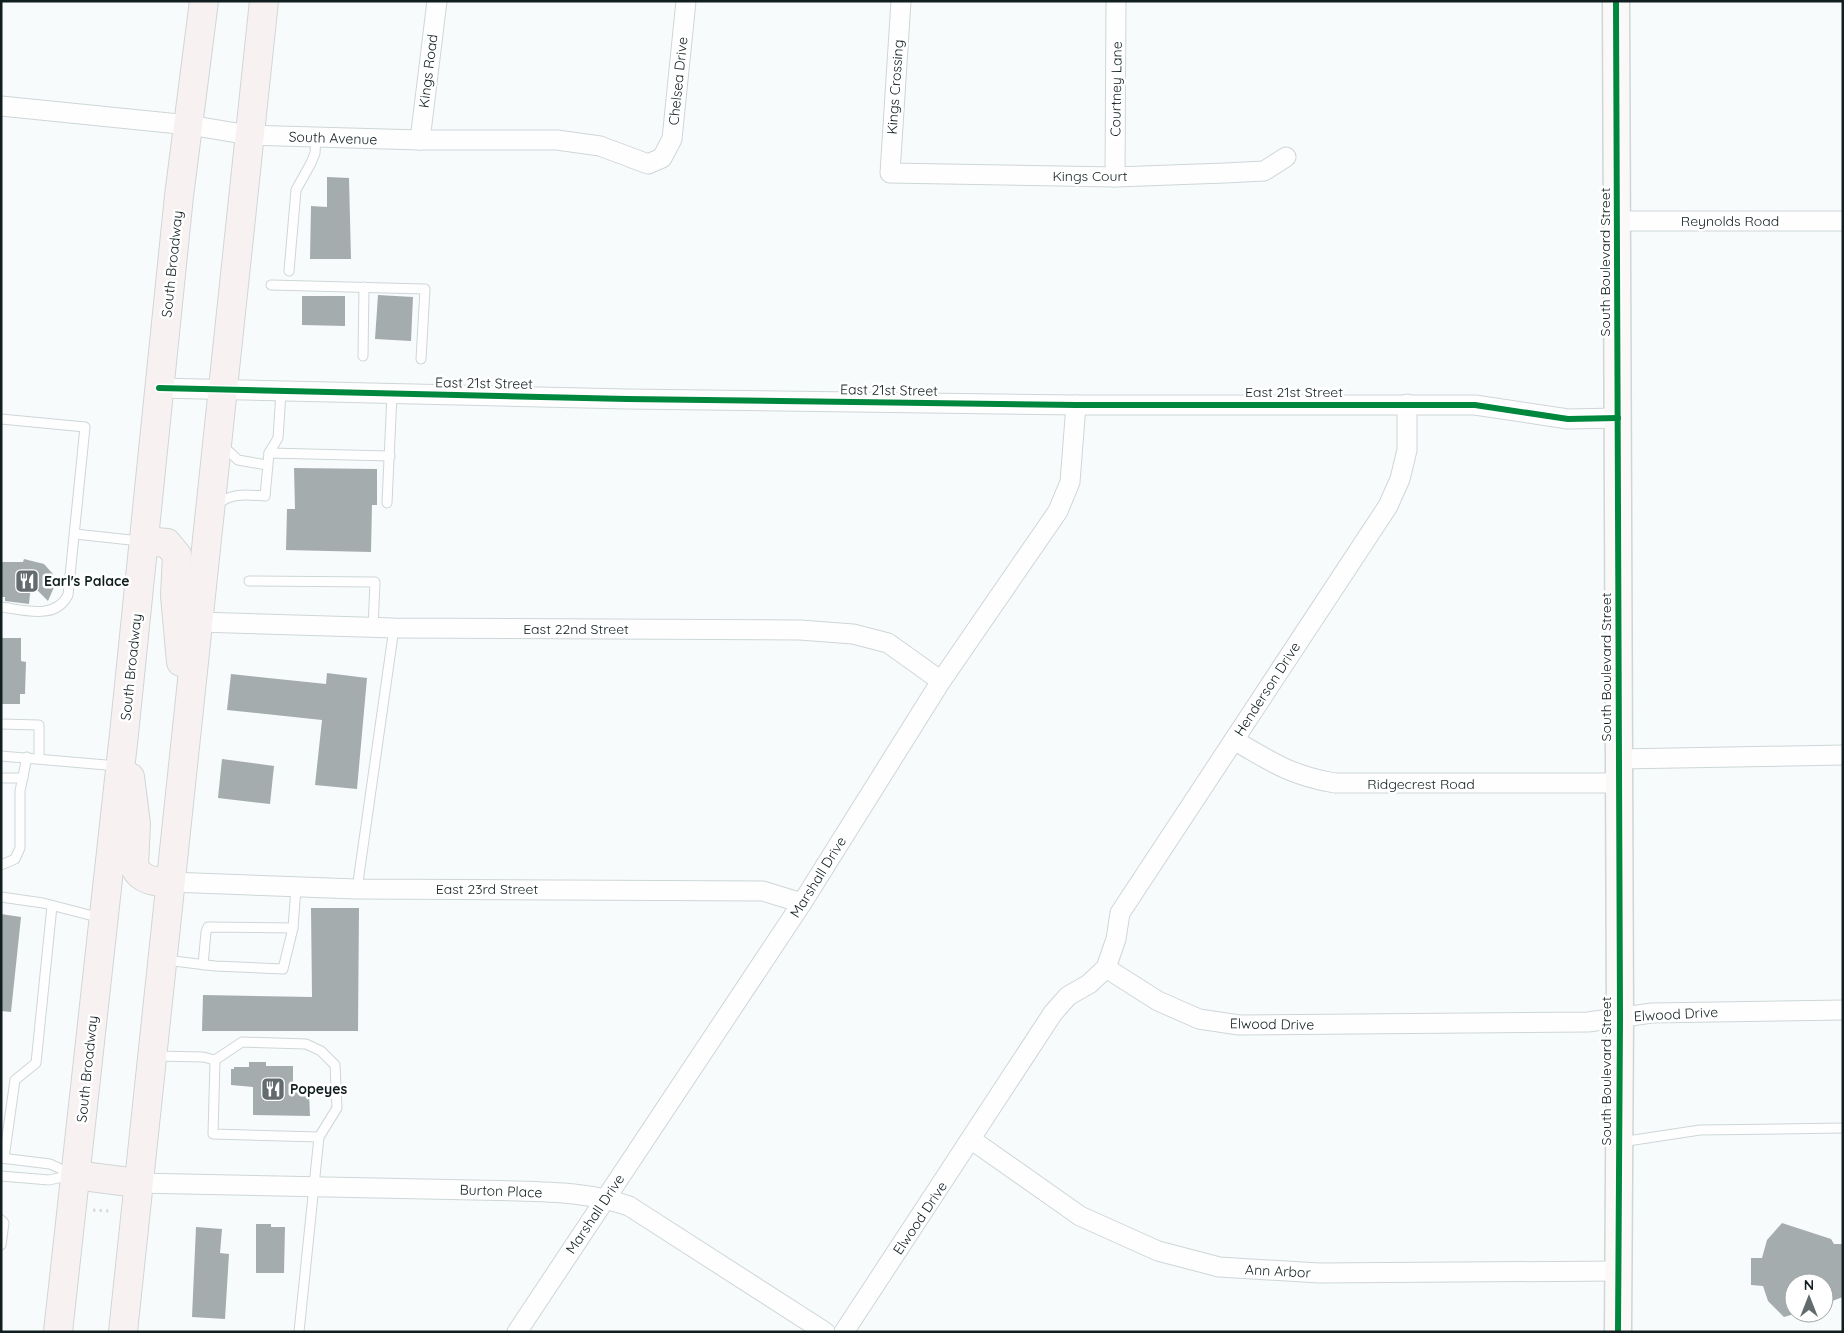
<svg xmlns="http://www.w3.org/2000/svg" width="1844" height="1333" font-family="Quicksand,sans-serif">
<rect width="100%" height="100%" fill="#f8fbfc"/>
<g fill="#a5acad">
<path d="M327,177L349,178L351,259H310L311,206L327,207Z"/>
<path d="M378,295L413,297L411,341L375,339Z"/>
<path d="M302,296H345V326L302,325Z"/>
<path d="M294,468L377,469V505H372L371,552L286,550L287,509H295Z"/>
<path d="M24,559L44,564L53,574L54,587L48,601L31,584L29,604L5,601V597H1V562H23Z"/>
<path d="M1,638H21V661L26,662L25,694H20V704H1Z"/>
<path d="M327,673L367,678L357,789L315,785L322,720L227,710L231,674L326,684Z"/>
<path d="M222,759L274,766L270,804L218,798Z"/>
<path d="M311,908H359L358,1031H202L203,995L312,997Z"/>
<path d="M1,914L21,917L11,1012L1,1011Z"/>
<path d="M249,1062H266V1066H293V1090L309,1091L310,1116L253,1115V1087L231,1085V1069H234V1067H249Z"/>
<path d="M1782,1223L1831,1239L1834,1244H1843V1297L1824,1304V1283H1794V1314L1784,1317L1768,1301L1763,1286L1751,1285V1258H1762L1767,1240Z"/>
<path d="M256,1224H271V1227H285L284,1273H256Z"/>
<path d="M196,1227L222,1229L220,1253L229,1254L225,1319L192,1317Z"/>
</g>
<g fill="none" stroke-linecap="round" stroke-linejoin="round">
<g stroke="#ced6d7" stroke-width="11">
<g id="lane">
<path d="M289,271L296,190L311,163L315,153L316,137"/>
<path d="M271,285L425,289L421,359"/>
<path d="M363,356L364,287"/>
<path d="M1,419L85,427L68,595C56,620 24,610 1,607"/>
<path d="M222,445L238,460L267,465"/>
<path d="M269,453L390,456"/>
<path d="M387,503L392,394"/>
<path d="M217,505C231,492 247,495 265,496L269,453L278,438L281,392"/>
<path d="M75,534L140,541"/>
<path d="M249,581L375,582L373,628"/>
<path d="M1,724L39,725V758"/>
<path d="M1,756L118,766"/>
<path d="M1,778H23"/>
<path d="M1,865L15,859L20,848V791L27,757"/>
<path d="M357,889L394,628"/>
<path d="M1,897L43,903L101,918"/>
<path d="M165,960L215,966L283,969L293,928L296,887"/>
<path d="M203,965L206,932L208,927L293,928"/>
<path d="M156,1056L203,1057L215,1060L213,1134L319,1137L299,1332"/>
<path d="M215,1060L242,1042L306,1044L321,1051L335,1065L337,1108L319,1137"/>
<path d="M1621,1142L1700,1130L1843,1128"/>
<path d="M1,1158L50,1164L72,1174"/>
<path d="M4,1158L15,1080L36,1063L52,906"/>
<path d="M1,1176L49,1180L72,1175"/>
<path d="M1,1220L4,1223L1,1245"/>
</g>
</g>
<g stroke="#ced6d7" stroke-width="21">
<g id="street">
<path d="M901,1L890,173L1115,177L1225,173L1264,171L1286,157"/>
<path d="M1,106L189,125L249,135L420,140H557L600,146L648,164L662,158L672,139L686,1"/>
<path d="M420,140L437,1"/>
<path d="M1115,177L1116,1"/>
<path d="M1617,221H1843"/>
<path d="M159,388L627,399L1076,405H1475L1568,419L1618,418"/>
<path d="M198,622L394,628L800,630L853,634L888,643L941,681"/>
<path d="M1234,740C1271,762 1292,776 1335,783H1619"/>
<path d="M1619,759L1843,755"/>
<path d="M170,882L357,889L763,891L802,903"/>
<path d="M1106,968L1158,1001L1199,1019L1239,1025L1588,1022L1652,1013L1843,1010"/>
<path d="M972,1140L1080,1216L1158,1251L1219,1267L1319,1273L1618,1271"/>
<path d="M137,1183L517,1191C556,1192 592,1193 629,1206L825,1332"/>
<path d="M517,1332L802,903L941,681L1058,511L1070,482L1076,405"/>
<path d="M844,1332L1053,1013L1068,996L1089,984L1106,968L1116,939L1120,913L1388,506L1400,479L1407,450V404"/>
</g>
</g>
<g stroke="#ced6d7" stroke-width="29">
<path id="secondary" d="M1616,1L1620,1018L1618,1332"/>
</g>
<g stroke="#d2d5d6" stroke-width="30">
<g id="primary">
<path d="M144,541L167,543L177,555L175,596L181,662"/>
<path d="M130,777L136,824L134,866C141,881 155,882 170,882"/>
<path d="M75,1175L137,1183"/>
<path d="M58,1332L124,734L179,196L204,1"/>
<path d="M123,1332L264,1"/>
</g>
</g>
<path stroke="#d9dada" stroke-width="3" stroke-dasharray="2.5 4" stroke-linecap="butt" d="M93,1210L109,1211"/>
<use href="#lane" stroke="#fefeff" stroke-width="9"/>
<use href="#street" stroke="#fefeff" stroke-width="19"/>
<use href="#secondary" stroke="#fbf8f8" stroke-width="26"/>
<use href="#primary" stroke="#f7f2f1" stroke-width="28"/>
<g stroke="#fff" stroke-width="9">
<g id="cycleway">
<path d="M1616,1L1620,1018L1618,1332"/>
<path d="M159,388L627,399L1076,405H1475L1568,419L1618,418"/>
</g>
</g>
<use href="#cycleway" stroke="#00873e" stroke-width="6"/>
</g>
<defs>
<g id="restaurant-square" transform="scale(1.25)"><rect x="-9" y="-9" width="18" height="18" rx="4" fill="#626b6d" stroke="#fff"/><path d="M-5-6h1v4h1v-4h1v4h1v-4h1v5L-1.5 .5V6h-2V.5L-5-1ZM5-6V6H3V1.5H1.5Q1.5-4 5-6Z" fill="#fff"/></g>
</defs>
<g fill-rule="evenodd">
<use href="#restaurant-square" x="27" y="581"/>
<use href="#restaurant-square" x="273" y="1089"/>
</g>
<g text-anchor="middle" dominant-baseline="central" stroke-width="5" stroke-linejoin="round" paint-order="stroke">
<g font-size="14" fill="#111e20" stroke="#fff">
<text transform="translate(428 71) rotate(-83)">Kings Road</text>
<text transform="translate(678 81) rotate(-84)">Chelsea Drive</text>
<text transform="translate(895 87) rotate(-86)">Kings Crossing</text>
<text transform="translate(1116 89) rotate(-89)">Courtney Lane</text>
<text transform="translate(333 138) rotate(2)">South Avenue</text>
<text x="1090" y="176">Kings Court</text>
<text x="1730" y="221">Reynolds Road</text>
<text transform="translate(1605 262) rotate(-90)">South Boulevard Street</text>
<text transform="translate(172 264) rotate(-84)">South Broadway</text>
<text transform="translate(484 383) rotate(1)">East 21st Street</text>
<text transform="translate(889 390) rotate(1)">East 21st Street</text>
<text x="1294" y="392">East 21st Street</text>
<text x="576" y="629">East 22nd Street</text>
<text transform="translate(131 667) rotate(-84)">South Broadway</text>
<text transform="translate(1606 667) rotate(-90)">South Boulevard Street</text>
<text transform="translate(1267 689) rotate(-57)">Henderson Drive</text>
<text x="1421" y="784">Ridgecrest Road</text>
<text transform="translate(818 877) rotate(-58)">Marshall Drive</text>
<text x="487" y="889">East 23rd Street</text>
<text transform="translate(1676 1014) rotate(-3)">Elwood Drive</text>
<text transform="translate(1272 1024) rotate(1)">Elwood Drive</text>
<text transform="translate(87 1069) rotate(-84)">South Broadway</text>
<text transform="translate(1606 1071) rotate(-90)">South Boulevard Street</text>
<text transform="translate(501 1191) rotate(2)">Burton Place</text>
<text transform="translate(595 1214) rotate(-56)">Marshall Drive</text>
<text transform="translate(920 1218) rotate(-56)">Elwood Drive</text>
<text transform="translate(1278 1271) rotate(3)">Ann Arbor</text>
</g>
<g font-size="14" font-weight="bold" fill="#111e20" stroke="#fff" text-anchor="start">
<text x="44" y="581">Earl's Palace</text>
<text x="290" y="1089">Popeyes</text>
</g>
</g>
<rect width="1844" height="1333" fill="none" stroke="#111e20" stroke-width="5"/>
<g transform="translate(1809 1298)"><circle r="24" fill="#ffffff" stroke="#a0a5a6"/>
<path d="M0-4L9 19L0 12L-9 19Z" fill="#626b6d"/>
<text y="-8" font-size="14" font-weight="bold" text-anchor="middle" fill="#111e20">N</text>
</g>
</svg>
